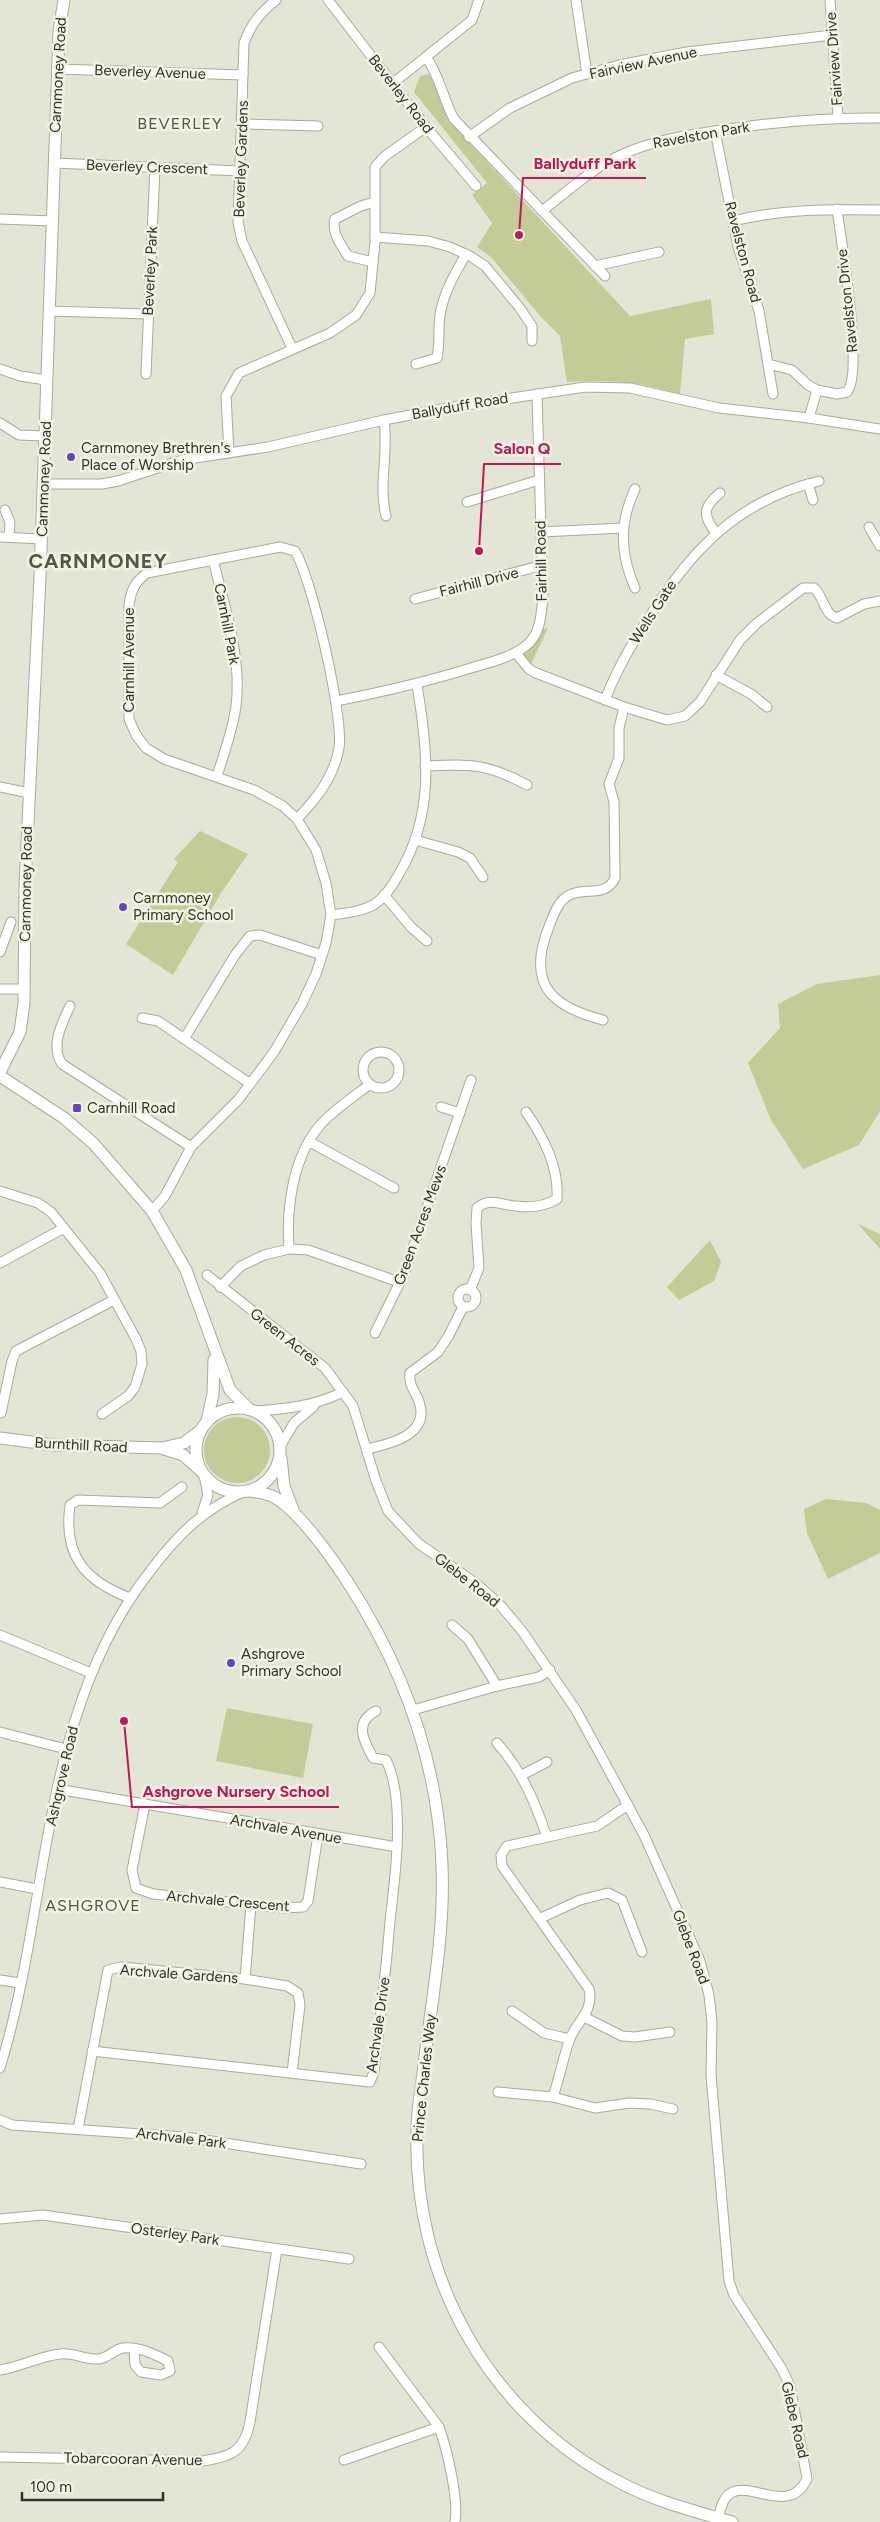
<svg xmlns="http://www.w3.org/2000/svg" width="880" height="2522" font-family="Figtree,sans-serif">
<rect width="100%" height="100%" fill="#e3e5d5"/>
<g fill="#c4cb96">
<path d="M428,74L433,79L448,120L630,316L711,299L714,334L685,339L680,394C640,382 608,379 567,382L560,336L541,317L491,257L477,247L492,223L472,195L487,183L414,92L420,76Z"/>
<path d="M548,628L530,666L523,655L533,645L543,629Z"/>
<path d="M200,831L248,854L221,893L173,975L126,944L178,862L174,859Z"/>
<path d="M880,975V1111L859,1145L803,1169L771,1120L748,1063L780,1028L778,1004L817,984Z"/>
<path d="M858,1224L880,1234V1249Z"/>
<path d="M710,1240L721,1262L714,1281L679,1300L667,1287Z"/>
<circle cx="237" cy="1450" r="33"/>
<path d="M826,1499L866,1503L880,1510V1553L828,1579L807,1533L804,1509Z"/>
<path d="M227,1708L313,1724L303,1778L216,1761Z"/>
</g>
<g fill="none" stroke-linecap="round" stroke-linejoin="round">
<g stroke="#a9ab9c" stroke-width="11">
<g id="minor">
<path d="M276,0C260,13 251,24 244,43L238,222L242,241L292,348"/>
<path d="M328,0L426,127L476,186"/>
<path d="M576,0L587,74"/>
<path d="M830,0L838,117"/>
<path d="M426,57C440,76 443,99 454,119L605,276"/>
<path d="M58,69L243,75"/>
<path d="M392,84L472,20L479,0"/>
<path d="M242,124L318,126"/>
<path d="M715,131L738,247L759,311L773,394"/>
<path d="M469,137L510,108L572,78L619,65L687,52L832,35"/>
<path d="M54,163L240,171"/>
<path d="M542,211C568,191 592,168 623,154C655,140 687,135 722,130C774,122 826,117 880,118"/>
<path d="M0,219L52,221"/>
<path d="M733,221C781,209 830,209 880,210"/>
<path d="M375,237L428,241L450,247L470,256L485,266L519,307L532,326V341"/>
<path d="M373,262L348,256C341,245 331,232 335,219L361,206L374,202"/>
<path d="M595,266L659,252"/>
<path d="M49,311L147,314"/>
<path d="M416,364L437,358C440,343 438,329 440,315C444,291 455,274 466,254"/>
<path d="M768,364L792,370L808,385L817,390L837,394L847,392C864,373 841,240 837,209"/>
<path d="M0,369L20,376L46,380"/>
<path d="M146,374L155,167"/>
<path d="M809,418L817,390"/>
<path d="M384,420C389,453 378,484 386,516"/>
<path d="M0,423L19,435L45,436"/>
<path d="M229,453L226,396L239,373L330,333L356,315L370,293L375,242V167L385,156L426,127"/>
<path d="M44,484H102L118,481L182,460L268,447L384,420L453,407L585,387L630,388L719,408L809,418L880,429"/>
<path d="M808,484L813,500"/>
<path d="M635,489C619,523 620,554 635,588"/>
<path d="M467,502L539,480"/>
<path d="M5,510L10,522L9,537"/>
<path d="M869,527L880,546"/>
<path d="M541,532L623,528"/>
<path d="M716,533C702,515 703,507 720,493"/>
<path d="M0,537L42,539"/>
<path d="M213,560C225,607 242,658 236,706C233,730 224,753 217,776"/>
<path d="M415,599L543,565"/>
<path d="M516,653L529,669L536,673L624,707L619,728V758L609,784L614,802L615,878C604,902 577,881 560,903C553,913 549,926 545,938C529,989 557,1008 603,1020"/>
<path d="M716,675L751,694L767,707"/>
<path d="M605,700C616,671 631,645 648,619C691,550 737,501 819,481"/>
<path d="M336,701C382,692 426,682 471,668C491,662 515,657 530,642C541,630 541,613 543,598L537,394"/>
<path d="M624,707L667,720L685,716L700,702L740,640L757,623L803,588H814C824,596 823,614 837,618L864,604L880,601"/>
<path d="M425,766C471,764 486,763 527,785"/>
<path d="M0,787L29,793"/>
<path d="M415,840L458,852L470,858L483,877"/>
<path d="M384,895L411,927L427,941"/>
<path d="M331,915C346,913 361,912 375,904C385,897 393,885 399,874C435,814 428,751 417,685"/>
<path d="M0,952L11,922"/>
<path d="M0,989H24"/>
<path d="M70,1006C62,1023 50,1046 62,1064L191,1147"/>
<path d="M142,1018L158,1021L249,1083"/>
<path d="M184,1039L235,955L250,936L260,935L322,955"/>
<circle cx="381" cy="1070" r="18"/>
<path d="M441,1107L460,1113"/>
<path d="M310,1142L394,1188"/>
<path d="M0,1191L38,1203L51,1212L100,1273L136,1339L141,1351L142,1364L135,1387L128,1396L102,1414"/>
<path d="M152,1211L165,1196L191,1147L238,1100L274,1052L302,1004L316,974L326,943L331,915L326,883L316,850L297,819L283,806L254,790L164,759L146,748L136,735L129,719V605C131,590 135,582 147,573L280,547L295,551C312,579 344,717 339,748C334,777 317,798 297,819"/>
<path d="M289,1249C286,1207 293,1156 321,1124C335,1109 353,1097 369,1085"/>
<path d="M0,1263L64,1228"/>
<path d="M207,1275L325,1368L353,1406L376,1481L388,1511L418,1543L478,1585L501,1606L522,1631L576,1710L644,1835L700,1961L709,1995L712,2022L711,2075L729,2281L734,2295L782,2369L790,2386L807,2479C790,2515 754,2483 733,2492C723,2496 721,2508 718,2518"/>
<path d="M220,1287L241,1266L264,1255L289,1249L308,1250L399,1282"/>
<circle cx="467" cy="1298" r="9"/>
<path d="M470,1290L479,1268L476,1223L477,1208C490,1197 501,1205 515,1206C529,1208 545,1206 557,1199C559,1167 544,1138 526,1112"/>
<path d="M375,1333L404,1274L471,1080"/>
<path d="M255,1411C287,1409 314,1406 343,1392"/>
<path d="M1,1413L12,1361L16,1351L114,1300"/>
<path d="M281,1445L294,1423L314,1406"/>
<path d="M368,1449C388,1444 428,1436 420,1405C417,1392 408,1387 410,1373L438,1352L449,1335L463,1307"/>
<path d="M202,1513L208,1495L204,1475"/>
<path d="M130,1598C85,1581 63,1556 70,1505L78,1500L160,1503L182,1487"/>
<path d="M452,1625L468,1639L497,1686"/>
<path d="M0,1635L91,1673"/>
<path d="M413,1710L497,1686L539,1677L550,1670"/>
<path d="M0,1732L66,1749"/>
<path d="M497,1743C522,1771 535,1802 547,1837"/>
<path d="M522,1775L547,1762"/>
<path d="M57,1789L397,1847"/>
<path d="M145,1804L132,1870L136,1888L153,1894L283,1908L303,1907L308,1901L318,1835"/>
<path d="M0,1882L37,1889"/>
<path d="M541,1918L580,1900L608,1893L622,1900L642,1952"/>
<path d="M245,1979L251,1905"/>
<path d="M0,1980L20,1983"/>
<path d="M512,2011L544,2033L570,2039"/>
<path d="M584,2017L622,2036L635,2037L670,2032"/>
<path d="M92,2051L370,2082L374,2072C380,2022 386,1972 390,1921C395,1878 406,1799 386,1760L373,1758C363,1740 354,1722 376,1711"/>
<path d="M0,2068C51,1903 39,1712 151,1570C179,1533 203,1510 245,1491"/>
<path d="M498,2092L553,2097L595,2108L629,2103L650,2104L673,2109"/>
<path d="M553,2097C559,2079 563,2059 569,2041C576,2021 594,2013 589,1989L502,1866L501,1855L507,1846L597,1826L628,1805"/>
<path d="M0,2120L12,2125L185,2137L361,2164"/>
<path d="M78,2129L108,1970L121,1967L245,1979L287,1986L298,1993L300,2005L292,2073"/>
<path d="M0,2219L43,2215L349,2259"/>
<path d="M379,2347L439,2427C447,2449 459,2500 455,2522"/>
<path d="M0,2370C20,2367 40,2356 60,2354C73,2352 85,2360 99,2359C108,2358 115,2349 123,2348C138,2346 156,2355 168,2361L170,2371L161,2375L141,2372L135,2365L134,2350"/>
<path d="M0,2457L202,2461C231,2457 244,2452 250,2422L277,2249"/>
<path d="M344,2460L439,2427"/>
</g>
</g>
<g stroke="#a9ab9c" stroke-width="13">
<g id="tertiary">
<path d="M0,1072L20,1032L24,1003L25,885L40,577L59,31L64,0"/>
<path d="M0,1076L64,1118L93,1143L152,1211L186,1270L230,1390L249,1409"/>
<circle cx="238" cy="1450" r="42"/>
<path d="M207,1421L213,1394L214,1360"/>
<path d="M0,1438L54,1445L162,1448L184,1443L200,1431"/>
<path d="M164,1449L183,1455L201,1471"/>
<path d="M281,1458L284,1486L293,1510"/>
<path d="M248,1491C256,1492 265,1493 272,1496C297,1508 332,1558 347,1581C403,1667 438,1762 442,1865C445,1934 431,2004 423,2073C421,2091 417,2110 417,2129C412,2276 488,2414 619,2482C654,2501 694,2511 732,2522"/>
</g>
</g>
<use href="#minor" stroke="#fff" stroke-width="9"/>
<use href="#tertiary" stroke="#fff" stroke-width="11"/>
</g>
<g fill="#6445be" stroke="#f0f3e2" stroke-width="2">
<circle cx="71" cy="457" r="5"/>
<circle cx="123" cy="907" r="5"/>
<rect x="72" y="1103" width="10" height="10" rx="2.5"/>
<circle cx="231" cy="1663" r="5"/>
</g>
<g text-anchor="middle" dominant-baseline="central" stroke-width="5" stroke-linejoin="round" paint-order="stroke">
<g font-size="15" fill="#31322c" stroke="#f0f3e2">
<text transform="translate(834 59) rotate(-94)">Fairview Drive</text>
<text transform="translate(643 63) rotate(-12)">Fairview Avenue</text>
<text transform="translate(150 72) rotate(2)">Beverley Avenue</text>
<text transform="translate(58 75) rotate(-87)">Carnmoney Road</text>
<text transform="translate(401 94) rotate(52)">Beverley Road</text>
<text transform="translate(701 135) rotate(-10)">Ravelston Park</text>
<text transform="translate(241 159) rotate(-88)">Beverley Gardens</text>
<text transform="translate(147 167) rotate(2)">Beverley Crescent</text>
<text transform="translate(743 252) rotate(75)">Ravelston Road</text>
<text transform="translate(150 271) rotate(-87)">Beverley Park</text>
<text transform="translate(847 301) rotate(-96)">Ravelston Drive</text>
<text transform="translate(460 406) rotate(-10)">Ballyduff Road</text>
<text transform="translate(44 479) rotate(-88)">Carnmoney Road</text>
<text transform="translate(541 561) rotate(-91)">Fairhill Road</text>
<text transform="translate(479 582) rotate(-14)">Fairhill Drive</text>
<text transform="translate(653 612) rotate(-57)">Wells Gate</text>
<text transform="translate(227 624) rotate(79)">Carnhill Park</text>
<text transform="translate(129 660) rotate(-90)">Carnhill Avenue</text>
<text transform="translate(26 884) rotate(-89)">Carnmoney Road</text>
<text transform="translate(420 1225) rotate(-70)">Green Acres Mews</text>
<text transform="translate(285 1337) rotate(38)">Green Acres</text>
<text transform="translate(81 1445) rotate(3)">Burnthill Road</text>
<text transform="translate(467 1580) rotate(38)">Glebe Road</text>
<text transform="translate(62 1776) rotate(-77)">Ashgrove Road</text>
<text transform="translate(286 1829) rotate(10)">Archvale Avenue</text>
<text transform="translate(228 1901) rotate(5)">Archvale Crescent</text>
<text transform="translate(691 1947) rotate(69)">Glebe Road</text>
<text transform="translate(179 1974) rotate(4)">Archvale Gardens</text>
<text transform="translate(378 2025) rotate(-82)">Archvale Drive</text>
<text transform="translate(424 2078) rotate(-84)">Prince Charles Way</text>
<text transform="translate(181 2138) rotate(7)">Archvale Park</text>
<text transform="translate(175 2234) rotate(8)">Osterley Park</text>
<text transform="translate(795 2420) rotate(77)">Glebe Road</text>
<text transform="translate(133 2459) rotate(1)">Tobarcooran Avenue</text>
</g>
<g font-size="15" fill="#31322c" stroke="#f0f3e2" text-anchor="start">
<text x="81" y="448">Carnmoney Brethren's<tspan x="81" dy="17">Place of Worship</tspan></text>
<text x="133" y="898">Carnmoney<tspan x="133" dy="17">Primary School</tspan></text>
<text x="87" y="1108">Carnhill Road</text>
<text x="241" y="1654">Ashgrove<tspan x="241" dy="17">Primary School</tspan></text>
</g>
<g font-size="16" letter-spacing="1" fill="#535547" stroke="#f0f3e2">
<text x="180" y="123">BEVERLEY</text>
<text x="93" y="1905">ASHGROVE</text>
</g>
<g font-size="20" font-weight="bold" letter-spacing="1" fill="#535547" stroke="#f0f3e2">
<text x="98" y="561">CARNMONEY</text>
</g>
</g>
<path fill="none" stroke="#c2185b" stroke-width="2" d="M519 235L523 178H646M479 551L484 464H561M124 1721L132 1807H339"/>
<g fill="#c2185b" stroke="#f0f3e2" stroke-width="2">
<circle cx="519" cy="235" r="5"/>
<circle cx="479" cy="551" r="5"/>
<circle cx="124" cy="1721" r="5"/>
</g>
<g font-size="16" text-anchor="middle" font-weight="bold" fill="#c2185b" stroke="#f0f3e2" stroke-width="5" stroke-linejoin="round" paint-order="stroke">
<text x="585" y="169">Ballyduff Park</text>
<text x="522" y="454">Salon Q</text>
<text x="236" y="1797">Ashgrove Nursery School</text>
</g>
<path d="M22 2492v8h141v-8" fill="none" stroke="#31322c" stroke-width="2.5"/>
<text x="30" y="2492" font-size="15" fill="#31322c" stroke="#f0f3e2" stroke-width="4" paint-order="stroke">100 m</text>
</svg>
